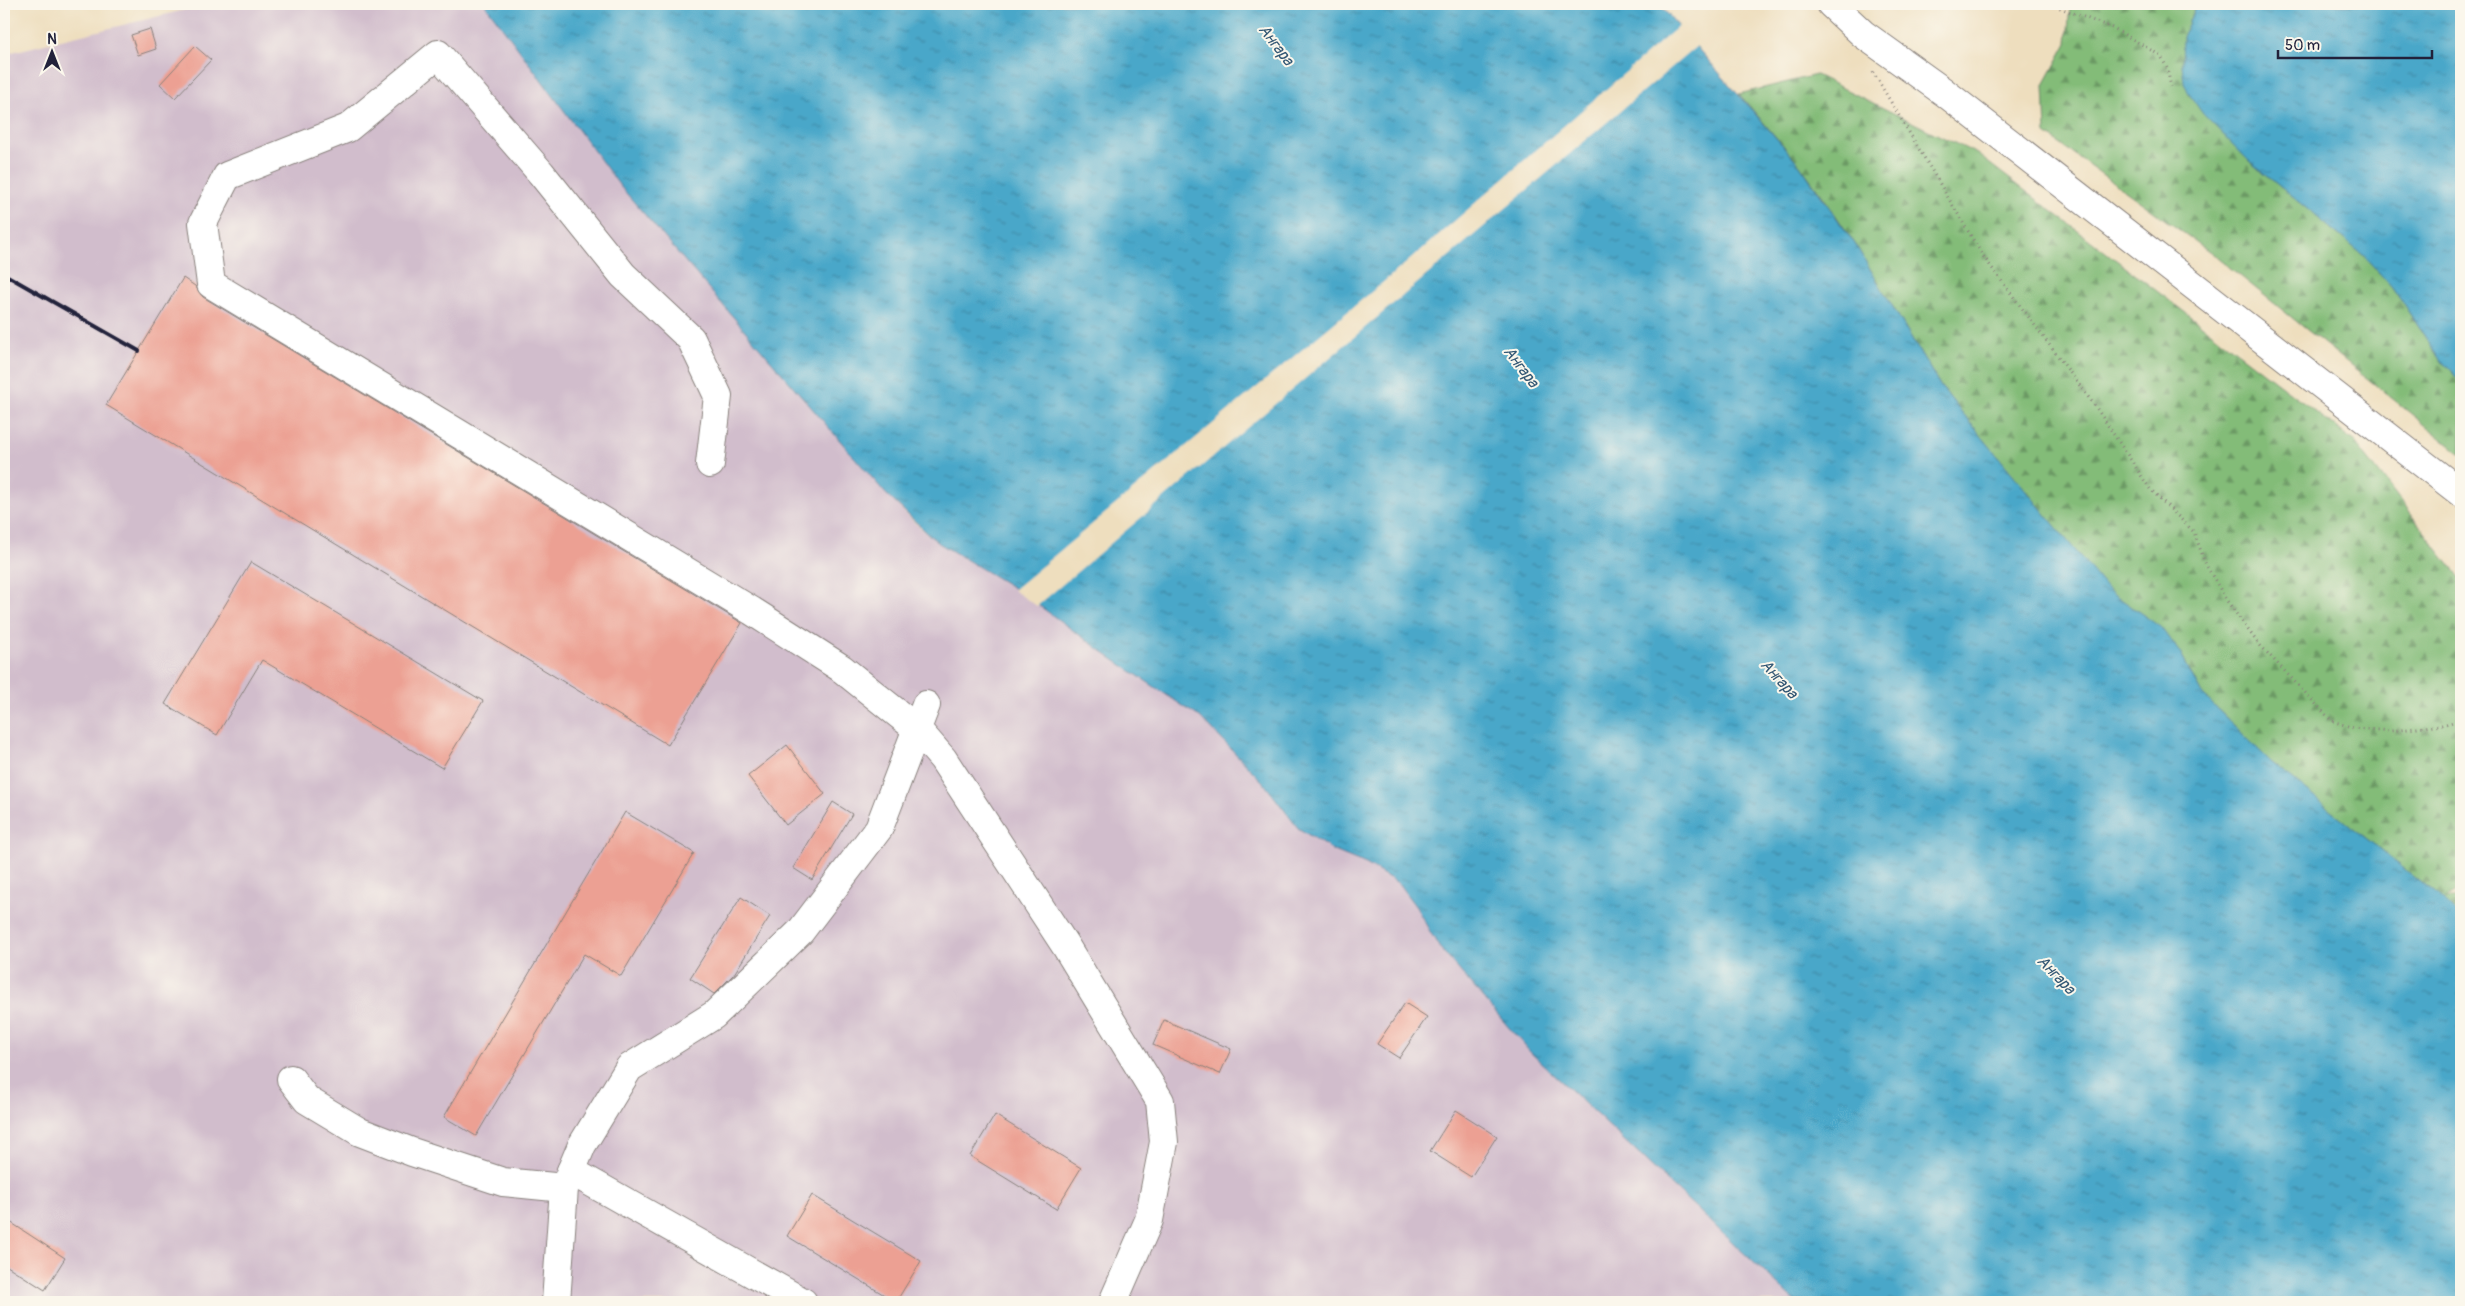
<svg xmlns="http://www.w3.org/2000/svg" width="2465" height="1306" font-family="Pangolin,sans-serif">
<defs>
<pattern id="forest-firs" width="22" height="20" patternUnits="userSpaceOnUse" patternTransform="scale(1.25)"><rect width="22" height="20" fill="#83bc78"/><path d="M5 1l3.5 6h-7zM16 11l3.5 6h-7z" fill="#6b9864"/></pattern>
<pattern id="water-ripples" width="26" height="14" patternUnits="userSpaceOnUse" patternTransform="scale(1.25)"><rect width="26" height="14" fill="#4aa7c9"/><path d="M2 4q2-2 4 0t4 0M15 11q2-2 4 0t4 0" fill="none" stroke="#3d88a4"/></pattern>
</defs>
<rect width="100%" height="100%" fill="#fbf7ec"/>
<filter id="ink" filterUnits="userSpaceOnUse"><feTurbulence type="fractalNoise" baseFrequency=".02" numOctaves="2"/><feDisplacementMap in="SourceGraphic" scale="10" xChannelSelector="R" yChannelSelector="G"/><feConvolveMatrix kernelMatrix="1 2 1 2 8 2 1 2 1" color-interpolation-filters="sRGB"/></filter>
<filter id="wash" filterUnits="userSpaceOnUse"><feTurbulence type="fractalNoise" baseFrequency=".0096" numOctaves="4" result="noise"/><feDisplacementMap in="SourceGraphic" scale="20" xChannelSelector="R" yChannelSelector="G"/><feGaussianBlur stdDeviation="1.12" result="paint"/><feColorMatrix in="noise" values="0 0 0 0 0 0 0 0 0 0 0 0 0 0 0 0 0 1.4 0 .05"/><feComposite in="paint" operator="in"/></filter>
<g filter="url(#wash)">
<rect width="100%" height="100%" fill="#eedebe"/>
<path fill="#d1bdcc" d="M209,4H485L620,186L887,495L915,523L937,542L1019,591L1201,718L1263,782L1298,828L1332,850L1366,864L1398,883L1416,907L1439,947L1531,1053L1796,1302H4V54Z"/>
<g fill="url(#forest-firs)" stroke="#526f5a">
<path d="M2070,4H2196L2191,15L2249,161L2363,255L2392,287L2439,358L2461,382V454L2213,254L2046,134L2044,85L2067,43Z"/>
<path d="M1816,75L1977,154L2355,442L2461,579V887L2444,899L2461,896V918L2443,900L2271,762L2202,694L2180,653L2149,619L2108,591L1941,387L1855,244L1824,198L1799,164L1739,94Z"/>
</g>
<g fill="url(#water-ripples)" stroke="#366482">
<path d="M485,4H1659L1799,164L1855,244L1941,387L2108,590L2163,629L2180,653L2202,694L2271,762L2443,900L2461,918V1302H1796L1531,1053L1439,947L1416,907L1398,883L1366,864L1332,850L1298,828L1263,782L1201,718L1107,655L1019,591L937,542L887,495L620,186Z"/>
<path d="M2196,4H2461V382L2439,358L2392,287L2363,255L2249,161L2203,114L2189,94L2184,82L2182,65L2183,37Z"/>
</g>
<path fill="#eedebe" d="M1680,25L1698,45L1037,606L1013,590L1405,264Z"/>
<g id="blocks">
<g fill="#eca093">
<path d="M150,29L156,49L138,55L131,35Z"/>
<path d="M195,46L211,60L175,98L160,84Z"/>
<path d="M183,278L195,286L203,297L742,623L668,745L106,405Z"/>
<path d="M251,562L483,701L442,768L262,660L217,735L165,704Z"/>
<path d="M787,745L825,794L786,825L748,776Z"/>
<path d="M833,802L852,814L812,880L793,868Z"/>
<path d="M625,812L694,853L621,976L584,954L476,1136L444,1117Z"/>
<path d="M741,897L770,916L734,974L714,994L690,978Z"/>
<path d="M1405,1003L1427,1017L1399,1058L1377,1044Z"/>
<path d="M1164,1020L1231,1049L1220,1074L1153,1045Z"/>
<path d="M1456,1110L1497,1136L1471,1177L1430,1151Z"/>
<path d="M995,1115L1081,1168L1056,1209L970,1156Z"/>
<path d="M812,1195L921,1261L896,1302L787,1236Z"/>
<path d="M4,1218L65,1258L45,1290L4,1264Z"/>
</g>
</g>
</g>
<g filter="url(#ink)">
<use href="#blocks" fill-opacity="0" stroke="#88807c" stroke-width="1"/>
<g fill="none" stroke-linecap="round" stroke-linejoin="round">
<g stroke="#88807c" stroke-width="30">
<g id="minor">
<path d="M1831,4L1863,34L1944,92L2461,493"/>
<path d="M710,464L718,396L691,339L623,275L541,173L438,54L348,128L227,176L203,223L211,284L752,611L841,668L917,729L943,759L1065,945L1160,1101L1164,1142L1149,1220L1113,1302"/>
<path d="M291,1079L307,1100L360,1132L412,1152L503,1182L564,1188"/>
<path d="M571,1171L803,1302"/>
<path d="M556,1302L564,1188L582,1145L629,1068L714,1015L800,932L879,828L926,705"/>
</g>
</g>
<g stroke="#88807c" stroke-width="3" stroke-dasharray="1 4" stroke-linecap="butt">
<path d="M1998,4L2055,6L2062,4"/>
<path d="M2055,6L2115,29L2161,56L2167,68L2171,87"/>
<path d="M1873,72L1983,256L2095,406L2150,489L2194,532L2206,565L2227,601L2257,642L2332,721L2354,728L2391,731L2442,725L2461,720"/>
</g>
<use href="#minor" stroke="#fff" stroke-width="28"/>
<path stroke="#22223b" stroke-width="4" d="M4,274L139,351"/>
</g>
</g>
<g text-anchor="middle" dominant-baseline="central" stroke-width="4" stroke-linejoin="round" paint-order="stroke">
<g font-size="16" font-style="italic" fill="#325774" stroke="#fbf7ec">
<text transform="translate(1276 45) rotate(53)">Ангара</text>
<text transform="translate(1521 367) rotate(53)">Ангара</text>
<text transform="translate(1779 679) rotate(48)">Ангара</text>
<text transform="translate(2056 975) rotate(46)">Ангара</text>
</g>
</g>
<rect width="2465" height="1306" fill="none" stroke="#fbf7ec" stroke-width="20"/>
<g transform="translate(52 52)" stroke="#fbf7ec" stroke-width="4" paint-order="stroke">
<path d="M0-4L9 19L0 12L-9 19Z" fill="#22223b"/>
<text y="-8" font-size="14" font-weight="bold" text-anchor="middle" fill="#22223b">N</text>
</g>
<path d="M2278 50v8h154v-8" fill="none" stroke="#22223b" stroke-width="2.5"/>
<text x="2285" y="50" font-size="15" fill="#22223b" stroke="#fbf7ec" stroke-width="4" paint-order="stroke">50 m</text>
</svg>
